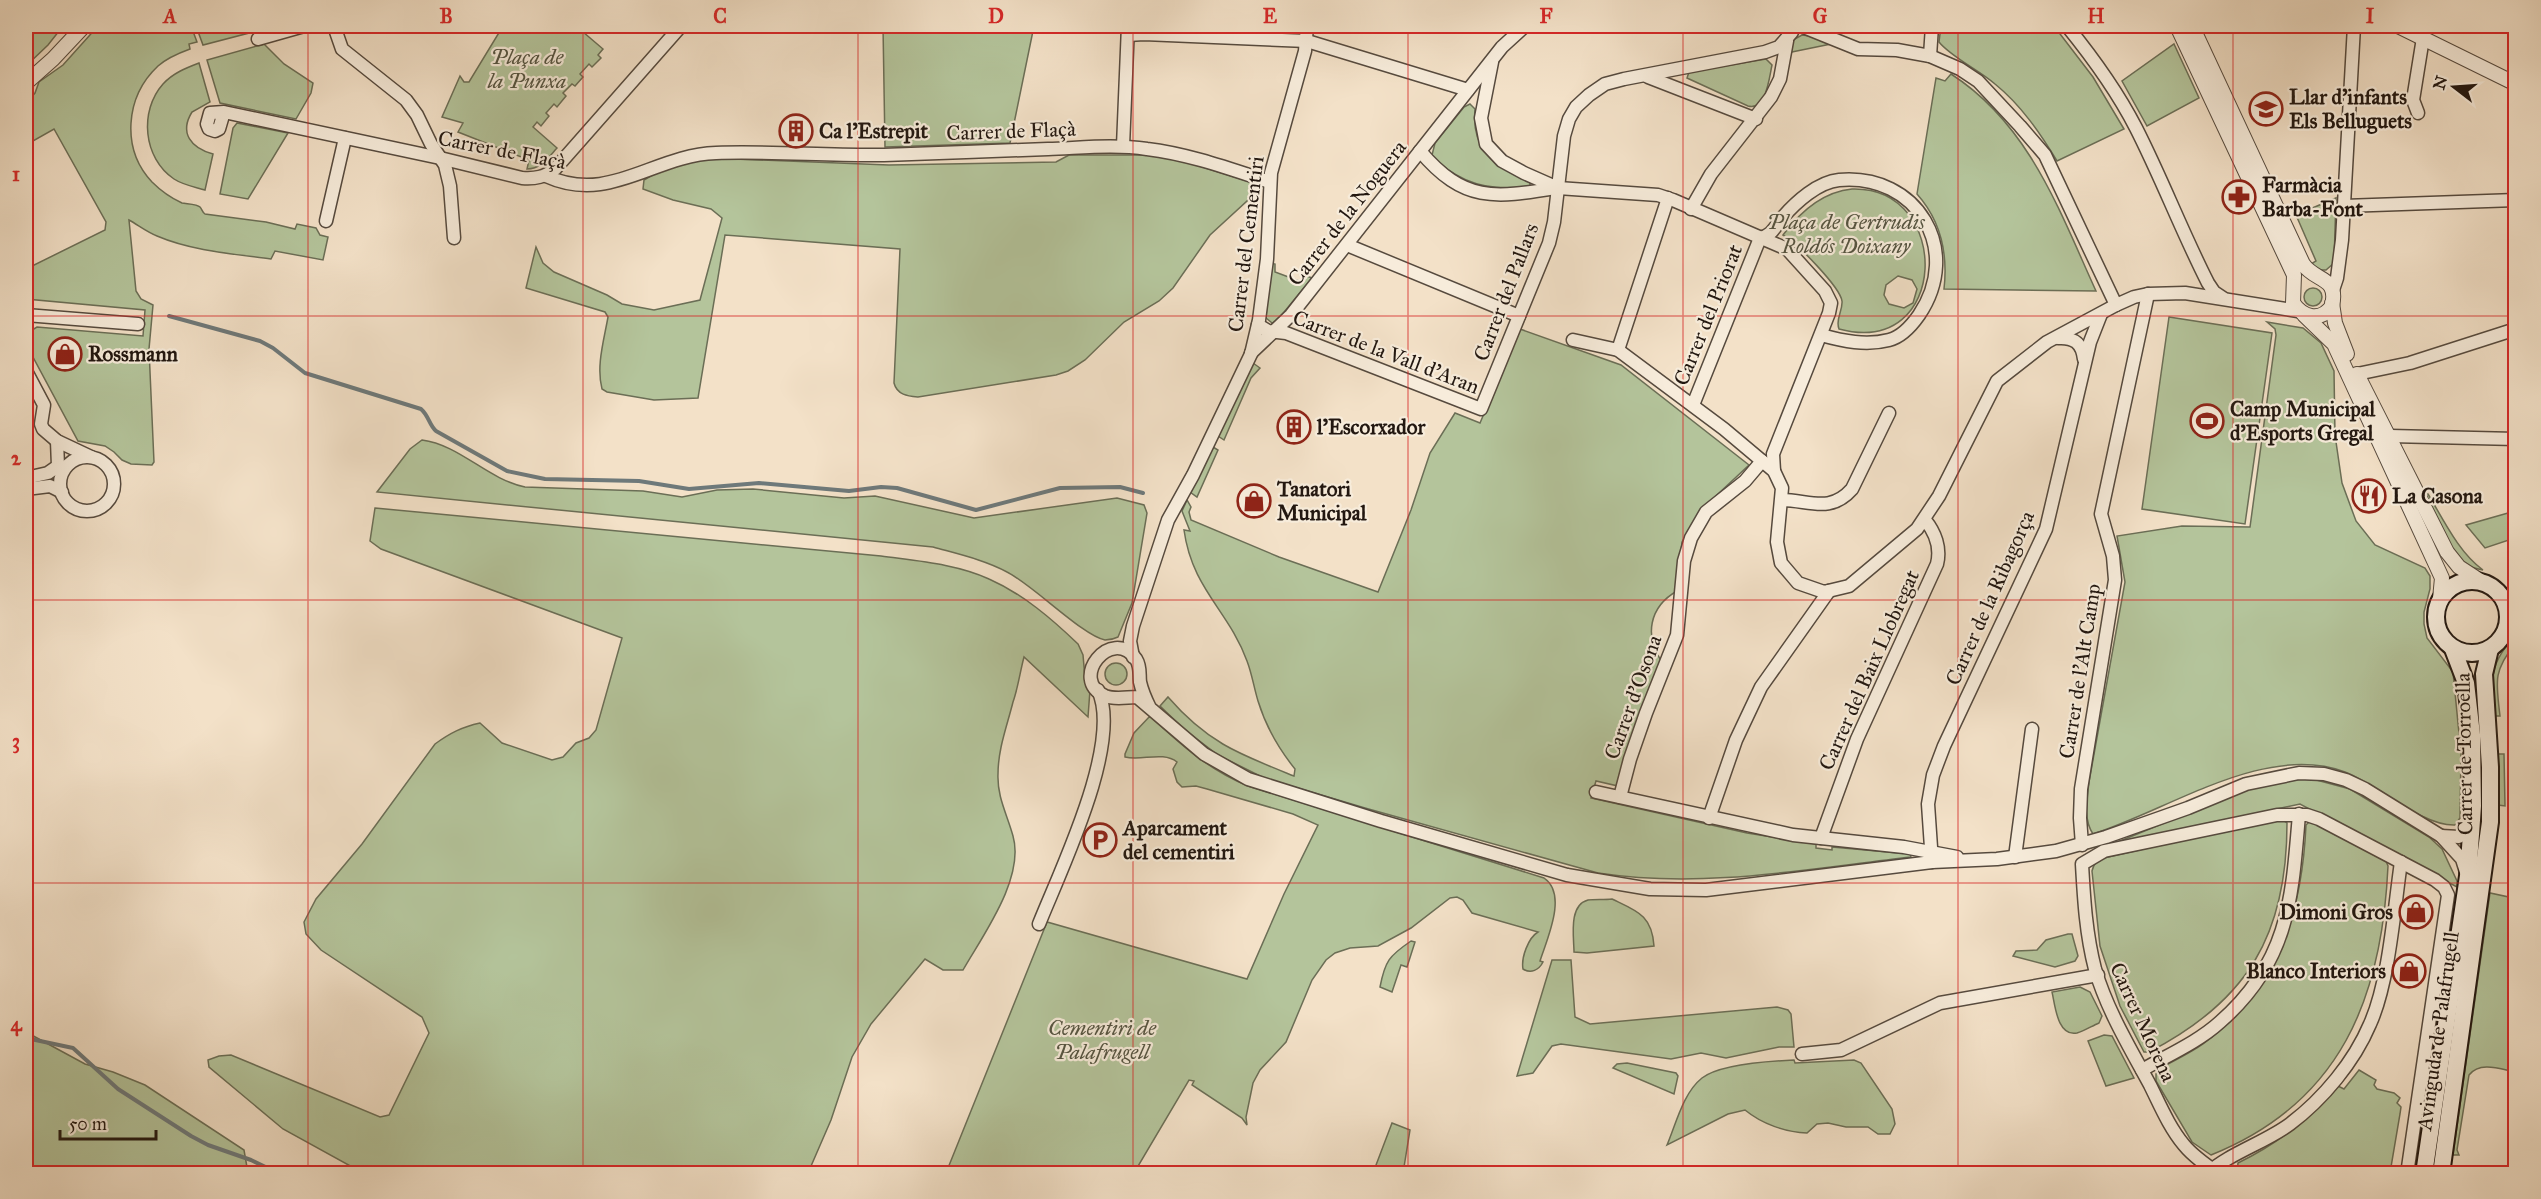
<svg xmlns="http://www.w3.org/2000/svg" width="2541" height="1199" font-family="'IM FELL Great Primer',serif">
<rect width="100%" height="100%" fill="#f3e1c8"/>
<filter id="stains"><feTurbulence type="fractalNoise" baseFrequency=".00333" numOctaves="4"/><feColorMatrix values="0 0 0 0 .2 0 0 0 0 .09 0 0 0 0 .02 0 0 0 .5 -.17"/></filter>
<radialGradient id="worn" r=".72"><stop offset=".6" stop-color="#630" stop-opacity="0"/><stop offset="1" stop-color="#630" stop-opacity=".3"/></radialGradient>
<g fill="#b4c49b" stroke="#6b6e56" stroke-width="1.5" fill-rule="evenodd">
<path d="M26,26H63L48,45L26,66Z"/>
<path d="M98,26H191L197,42L189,44L190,49C179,53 167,58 158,66C125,97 121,149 152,182C161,191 171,198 182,203C186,204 197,204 200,207C202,209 202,212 205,214L266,222L295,229L297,224L316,228L320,235L328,237L323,260L275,251L271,259C234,254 192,251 157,236C147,232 138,225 129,220L136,291L141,299L153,305L149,349L154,462L152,465L131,464L122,460L114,452L105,446L78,441L26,344L27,333L37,327L143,336L145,310L26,299V269L105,230L106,222L54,129L26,145V103L35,93L39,82L63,65Z"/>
<path d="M196,26H248L253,32L203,45Z"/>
<path d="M503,26H576L603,49L598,55L601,58L592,67L589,64L580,74L583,77L575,86L572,84L563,93L566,96L557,107L554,104L546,113L549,116L541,126L537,122L533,127L557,148C548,158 541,169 527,169L529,160L458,132L463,123L442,117L460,76L464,82H469Z"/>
<path d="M883,26H1034L1010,143L885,147Z"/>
<path d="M1941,26H2054L2093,77L2124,129L2057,161C2040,133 2021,105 1995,84C1979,70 1951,57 1939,42Z"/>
<path d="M1802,35L1810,36L1831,44L1787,53L1791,41Z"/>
<path d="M264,44L284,64L313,83L311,93L296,119L220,103L207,60Z"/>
<path d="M2174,44L2199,98L2147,126L2122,81Z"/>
<path d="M1766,59L1772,65C1769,79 1766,111 1748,106L1687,78L1689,72Z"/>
<path d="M199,63L210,102L192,112C179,133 191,148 213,154L205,190C195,187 183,185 174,179C143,158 139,111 163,84C173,73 186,68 199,63Z"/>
<path d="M1951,74C2029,124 2059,210 2096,291L1944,289C1948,254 1941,221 1917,194L1936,78L1945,81Z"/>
<path d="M1470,104L1475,109C1471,154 1496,163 1530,182V186C1492,192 1458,184 1432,155L1435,143L1464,107Z"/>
<path d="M237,123L288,133L248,199L220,194L233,128Z"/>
<path d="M1069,155H1152L1180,160L1257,184L1260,189L1210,235L1173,288L1159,301L1124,322L1085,360L1068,371L1056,375L918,397C908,396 897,395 894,383L900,249L725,235L698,398L654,400L607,392L602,389C596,366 604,340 608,317L605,312L526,288L536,247L543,263L554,272L607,295L622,304L654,310L700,300L722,218L711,209L673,200L643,189L644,180L668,166L708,158L889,165L1056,162Z"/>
<path d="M1852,189C1953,186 1950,359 1839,329C1835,319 1843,311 1842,301C1840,287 1796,242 1783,235C1800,212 1822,192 1852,189ZM1898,276L1912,280L1917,289L1913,303L1904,308L1889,304L1884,295L1886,285Z"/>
<path d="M2336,198L2334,263L2326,270H2319L2311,264L2316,261L2296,215Z"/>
<path d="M1270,263L1275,264V272L1302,282L1307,276L1312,278L1276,322L1272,323L1266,318Z"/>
<circle cx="2313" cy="297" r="9"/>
<path d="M2169,317L2272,333L2245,524L2142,509Z"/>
<path d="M2267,322L2303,328L2321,343L2334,371L2335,435L2342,483L2356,521L2375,545L2425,568L2430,576V589L2424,612V624L2427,638L2453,672L2461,754L2460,818L2455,825C2421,826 2379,785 2345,772C2265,742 2169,810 2093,834C2083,819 2087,800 2089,782L2125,582L2117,536L2182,526L2250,527L2276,335L2275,329Z"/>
<path d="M1520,329L1621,365L1749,465L1702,509L1682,542L1677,591C1649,607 1644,636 1662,662C1642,702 1628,743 1618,786L1596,781L1591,798L1747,833L1816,844V848L1832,850V847L1910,854L1911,857C1806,869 1703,889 1598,873L1365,808L1264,778L1218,755L1185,730L1160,706L1168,697C1208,743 1239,754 1294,776L1295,769C1278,748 1266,727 1258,701C1254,688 1252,674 1247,661C1229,611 1192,589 1184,530L1190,531L1182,511L1187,500L1191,507L1189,512L1191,520L1279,557L1378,592L1411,510L1430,453L1455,413L1480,423Z"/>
<path d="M1253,363L1260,368L1251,378L1224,440L1218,436Z"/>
<path d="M422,440C460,445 487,479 525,487L643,491L682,497L717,490L753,489L844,498L875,496L974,518L1117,498L1144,505L1147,513L1132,603L1118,637C1114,639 1110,640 1105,640C1083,636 1033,585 1007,572C985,560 958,554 933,547L377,492L410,449Z"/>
<path d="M1213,447L1218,450L1197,497L1190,492Z"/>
<path d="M2425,492L2428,494C2443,519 2459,553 2483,570C2478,569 2473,568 2469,566C2453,558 2432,510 2423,494Z"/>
<path d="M375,508L881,556C917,561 957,564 989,579C1023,594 1052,619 1078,644L1083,655L1085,678L1090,690L1088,717L1024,657C1020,672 1018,688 1013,702C1007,726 998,749 998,774C997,797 1007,814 1013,836C1025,878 983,935 963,970H943L925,959L871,1024L852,1057L831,1120L808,1173H363L283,1129L209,1067L208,1060L219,1056L231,1055L380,1117L389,1115L429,1033L422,1017L321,950L306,934L304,922L316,899L362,844L435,744C450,733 462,727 480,723L502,743L552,760L563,757L576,743L589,738L596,730L622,638L381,549L370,541Z"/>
<path d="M2515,511V538L2485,548L2466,525Z"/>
<path d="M2515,635V644C2493,671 2496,682 2500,716H2494C2492,675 2488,667 2515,635Z"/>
<path d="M2515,663L2516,712H2513L2510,680Z"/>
<circle cx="1116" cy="674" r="11"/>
<path d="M1150,716C1181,745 1209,770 1248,786L1544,878C1568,894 1547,939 1540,961L1543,962C1539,970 1531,974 1523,969C1521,958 1528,938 1538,932L1472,913L1463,900L1457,897L1450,898L1411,928L1378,946L1350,948L1335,953L1326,960L1312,980L1286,1042L1260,1070L1253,1083L1246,1117L1247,1125L1242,1118L1192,1085L1194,1081L1189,1080L1134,1173H946L1047,922L1247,979L1284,894L1318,825L1293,814L1207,789L1196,786L1182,787L1177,782L1173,769L1177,762C1163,751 1142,761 1125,757V754L1134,733Z"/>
<path d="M2496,754H2504L2505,806L2498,805Z"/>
<path d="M2309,778L2350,789L2429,837L2442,849L2457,881V887L2300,804L2110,845L2258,785Z"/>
<path d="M2280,818L2287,823C2287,934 2248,1001 2149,1052H2144L2120,1006L2100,946L2092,871C2094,863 2097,860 2104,858Z"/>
<path d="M2310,821L2386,861L2388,866C2382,998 2341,1103 2211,1155L2192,1142L2156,1081V1074L2159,1069C2173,1061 2189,1054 2203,1044C2278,989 2302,914 2306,825Z"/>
<path d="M2515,827V883H2510Z"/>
<path d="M2510,890L2515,891V1072C2500,1069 2480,1061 2469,1075L2457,1150L2459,1155H2453L2490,893L2509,897Z"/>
<path d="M1612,899C1637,911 1652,915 1654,946L1587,953L1574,952C1574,938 1568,905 1588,900C1595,899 1604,900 1612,899Z"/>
<path d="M2068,934H2072L2078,956L2075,961L2055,967L2013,956L2016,951L2037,950L2046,940Z"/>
<path d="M2446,940L2451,943L2417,1173L2411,1174Z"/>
<path d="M1411,941L1415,942L1407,967L1401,965L1392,992L1380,987C1385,961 1389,956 1411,941Z"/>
<path d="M1552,960H1571L1575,1017L1590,1024L1777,1007L1788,1010L1791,1014L1794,1047H1779L1726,1058L1701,1053L1671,1059L1561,1044L1552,1046L1533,1073L1517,1076Z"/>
<path d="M2080,987L2090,992L2102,1016L2099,1023C2092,1026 2084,1031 2077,1033C2057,1037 2055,1004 2052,992Z"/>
<path d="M26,1032L85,1064L113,1072L145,1085L244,1150L248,1173H26Z"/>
<path d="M2104,1035L2112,1036L2134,1078L2106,1086L2088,1041Z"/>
<path d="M1794,1060L1795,1063L1854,1060L1861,1063L1892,1109L1895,1124L1890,1134H1878L1868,1127H1846L1828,1123L1817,1124L1807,1133C1785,1132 1762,1124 1745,1110L1728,1114L1667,1145C1676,1124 1683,1093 1702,1078C1720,1064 1771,1061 1794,1060Z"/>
<path d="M1627,1063L1676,1073L1678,1076L1674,1094L1613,1068L1617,1064Z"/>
<path d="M2359,1070L2376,1080L2374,1085L2377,1089L2394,1093L2400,1098L2397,1103L2401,1107L2400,1114L2390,1173L2346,1170L2345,1174L2237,1173L2238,1163C2277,1144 2310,1119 2338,1086L2344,1089Z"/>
<path d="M1392,1123L1410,1130L1403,1173H1373Z"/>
</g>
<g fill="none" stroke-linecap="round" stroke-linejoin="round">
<g stroke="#6e797a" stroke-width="4">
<path d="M169,316L260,341L273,348L305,373L421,409C429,416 429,425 436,431L507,471L545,479L639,481L689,489L759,483L849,491L881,487L897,488L976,510L1060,488L1120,487L1143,493"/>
<path d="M26,1038L73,1048L118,1089L191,1136L208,1145L251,1160L280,1174"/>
</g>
<g stroke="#564a3e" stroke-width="15">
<g id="minor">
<path d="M334,26L342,49L406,100L417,115L431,144L445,165L450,186L454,238"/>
<path d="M1801,26L1858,49L1897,50L1930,56L1960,69L1978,81L2020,126L2045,155L2116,305"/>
<path d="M2067,26C2093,58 2117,91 2136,128C2162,179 2182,232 2208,283L2214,292L2223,298"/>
<path d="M1128,35L1144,34L1307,41L1468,90"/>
<path d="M258,39L304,26"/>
<path d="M1930,56L1932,26"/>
<path d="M1492,62L1481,118L1486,144L1502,161L1524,173L1558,188L1658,195L1673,200L1787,249L1825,291L1831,303L1829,313L1773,454L1774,471"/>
<path d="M1648,77L1756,119"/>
<path d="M224,112L219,129L215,131L209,129L207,124L210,113L224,112L440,158L522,178C536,179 544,177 555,169L681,26"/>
<path d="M2418,113L2413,100L2423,38"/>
<path d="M1123,146L1128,26"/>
<path d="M1420,151C1464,203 1494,198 1556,188"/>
<path d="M546,176C610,205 653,155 716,153C772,151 828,156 884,155C939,153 993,151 1048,149C1081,148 1114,144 1147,149C1189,154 1230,169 1270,182"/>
<path d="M2344,206L2516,200"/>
<path d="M1691,209L1711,174L1771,97L1780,79L1787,41"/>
<path d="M326,221L345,138"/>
<path d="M1347,245L1519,316"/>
<path d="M2333,290L2337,278L2342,240L2354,26"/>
<path d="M26,315L138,324"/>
<path d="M1258,325L1268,331L1286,333L1481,409L1549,243L1554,222L1564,136L1569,119L1576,107L1589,95L1605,84L1624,79L1765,52L1779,47L1792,32"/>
<path d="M2058,338C2074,337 2082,343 2084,359"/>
<path d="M1573,340L1618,350L1724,429L1774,471L1782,488L1777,542L1781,563L1798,583L1824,592L1849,586L1917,529L1939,496L1997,381L2047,342L2116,305L2134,297L2148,294L2185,293L2298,311"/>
<path d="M1618,350L1668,198"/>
<path d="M1251,353L1291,315L1502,47L1525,26"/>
<path d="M26,371L44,405L41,424L43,429L57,441L91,457"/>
<path d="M2357,374L2410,363L2516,329"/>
<path d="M1693,405L1760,238C1773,235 1775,226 1783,217C1796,202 1818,182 1839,180C1917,173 1963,250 1919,315C1912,325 1901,337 1889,340C1866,346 1843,341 1821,335"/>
<path d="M2390,436L2516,439"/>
<circle cx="87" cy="484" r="27"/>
<path d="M26,478L48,473L58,466L57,441"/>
<path d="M26,489L50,486L62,492"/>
<path d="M1782,500C1809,500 1830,514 1852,489L1889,413"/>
<path d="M1133,657L1130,641L1133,626L1168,520L1193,475L1251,354L1259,320L1267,259L1271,173L1305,51L1307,26"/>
<path d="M1150,708C1146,700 1142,691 1140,682C1139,674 1141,667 1136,659C1111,625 1068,680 1105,696C1115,700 1127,697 1137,697L1204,754L1248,779L1381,821L1567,875L1650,889L1706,890L1932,862L1997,859L2056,851L2106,837L2188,808L2246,784L2299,773L2324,774L2346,780L2365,789L2441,836L2462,859L2466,872"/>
<path d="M1596,792L1793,835L1904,847L1957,857"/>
<path d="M1620,797L1630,759L1646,713L1677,635L1684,561L1691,538L1706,512L1745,481L1762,461"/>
<path d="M1709,818L1736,740L1761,687L1829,591"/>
<path d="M2441,836L2459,837L2470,822"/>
<path d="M1821,838L1857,739L1937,564C1941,548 1935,532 1925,520"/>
<path d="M2082,845L2080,818L2081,789L2115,580L2113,556L2101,514L2148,294"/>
<path d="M2015,857L2032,729"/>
<path d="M1932,862L1928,804L1933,775L1944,746L2046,529L2090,342L2101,314"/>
<path d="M1039,924C1060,871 1123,743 1098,690"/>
<path d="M1802,1054L1841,1050L1940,1003L2098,975"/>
<path d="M2142,1070C2168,1055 2198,1042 2220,1022C2289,962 2292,899 2299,814"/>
<path d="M2208,1173C2228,1154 2266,1142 2290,1124C2323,1099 2354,1062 2370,1024C2389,982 2394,910 2401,862"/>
<path d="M2219,1174C2206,1165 2193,1156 2184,1145C2169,1127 2160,1105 2150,1085C2130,1048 2107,1010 2095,969C2086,934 2084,900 2082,864L2104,851L2277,815H2307L2319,819L2435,880L2444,887L2448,895L2407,1174"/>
</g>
</g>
<g stroke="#564a3e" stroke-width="16">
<g id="tertiary">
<path d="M2177,26L2294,275L2293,303C2303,318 2321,322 2332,306C2339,276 2315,282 2303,264L2192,26"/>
<path d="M2398,26L2516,84"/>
<path d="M26,83L53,59L84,26"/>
<path d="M2332,303L2335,323L2347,354"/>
<path d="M2304,315L2334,344L2442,578L2440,599"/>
<path d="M2357,374L2447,552L2459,567L2482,582"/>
</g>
</g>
<g stroke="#221710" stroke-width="20">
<g id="secondary">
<circle cx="2472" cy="617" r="36"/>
<path d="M2424,1174L2468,876L2473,806L2472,735L2466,683L2453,649"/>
<path d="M2441,1174L2490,822V767L2484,674L2490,649"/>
</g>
</g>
<use href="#minor" stroke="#f7ecdb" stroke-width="12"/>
<use href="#tertiary" stroke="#f7ecdb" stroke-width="14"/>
<use href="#secondary" stroke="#f7ecdb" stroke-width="16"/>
</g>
<path fill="none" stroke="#d62828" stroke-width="1.5" stroke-opacity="0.55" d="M308,26V1174M583,26V1174M858,26V1174M1133,26V1174M1408,26V1174M1683,26V1174M1958,26V1174M2233,26V1174M26,316H2516M26,600H2516M26,883H2516"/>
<defs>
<g id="school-ring" transform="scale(1.725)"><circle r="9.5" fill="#f7ecdb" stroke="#8f2418" stroke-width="1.5"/><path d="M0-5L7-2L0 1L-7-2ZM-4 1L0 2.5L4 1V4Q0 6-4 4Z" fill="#8f2418"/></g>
<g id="building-ring" transform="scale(1.725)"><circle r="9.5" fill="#f7ecdb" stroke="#8f2418" stroke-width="1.5"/><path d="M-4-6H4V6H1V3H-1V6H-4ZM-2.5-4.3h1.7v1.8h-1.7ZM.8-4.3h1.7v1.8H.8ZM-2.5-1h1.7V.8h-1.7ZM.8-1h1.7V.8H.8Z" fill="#8f2418"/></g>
<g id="pharmacy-ring" transform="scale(1.725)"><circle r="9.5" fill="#f7ecdb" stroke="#8f2418" stroke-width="1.5"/><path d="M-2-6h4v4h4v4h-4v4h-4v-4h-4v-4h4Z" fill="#8f2418"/></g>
<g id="shop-ring" transform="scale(1.725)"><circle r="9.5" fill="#f7ecdb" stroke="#8f2418" stroke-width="1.5"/><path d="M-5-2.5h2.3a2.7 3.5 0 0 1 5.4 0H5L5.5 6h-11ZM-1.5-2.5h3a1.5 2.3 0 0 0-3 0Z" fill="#8f2418"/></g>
<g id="stadium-ring" transform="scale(1.725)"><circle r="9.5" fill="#f7ecdb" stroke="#8f2418" stroke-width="1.5"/><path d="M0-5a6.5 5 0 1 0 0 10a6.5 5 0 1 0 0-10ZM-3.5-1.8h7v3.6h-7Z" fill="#8f2418"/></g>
<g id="restaurant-ring" transform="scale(1.725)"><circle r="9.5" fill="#f7ecdb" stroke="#8f2418" stroke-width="1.5"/><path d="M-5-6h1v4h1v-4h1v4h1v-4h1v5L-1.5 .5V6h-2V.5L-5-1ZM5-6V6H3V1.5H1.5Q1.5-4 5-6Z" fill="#8f2418"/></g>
<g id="parking-ring" transform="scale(1.725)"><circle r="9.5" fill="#f7ecdb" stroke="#8f2418" stroke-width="1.5"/><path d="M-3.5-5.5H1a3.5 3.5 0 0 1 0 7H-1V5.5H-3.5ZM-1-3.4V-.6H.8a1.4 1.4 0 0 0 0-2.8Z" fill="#8f2418"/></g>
</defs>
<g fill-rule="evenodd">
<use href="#school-ring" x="2266" y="109"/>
<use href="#building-ring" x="796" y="131"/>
<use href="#pharmacy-ring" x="2239" y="197"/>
<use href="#shop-ring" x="65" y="354"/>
<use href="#stadium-ring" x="2207" y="421"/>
<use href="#building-ring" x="1294" y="427"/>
<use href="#restaurant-ring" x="2369" y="496"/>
<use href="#shop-ring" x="1254" y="501"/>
<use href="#parking-ring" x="1100" y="840"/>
<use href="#shop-ring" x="2416" y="912"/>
<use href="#shop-ring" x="2409" y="971"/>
</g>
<g text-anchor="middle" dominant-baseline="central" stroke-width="4.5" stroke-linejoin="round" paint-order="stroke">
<g font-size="21" font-style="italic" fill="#555441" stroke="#f7ecdb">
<text x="527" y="57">Plaça de<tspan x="527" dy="24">la Punxa</tspan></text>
<text x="1846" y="222">Plaça de Gertrudis<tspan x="1846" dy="24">Roldós Doixany</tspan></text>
<text x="1102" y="1028">Cementiri de<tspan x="1102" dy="24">Palafrugell</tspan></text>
</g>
<g font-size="21" font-weight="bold" fill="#221710" stroke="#f7ecdb" text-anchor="start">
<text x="2289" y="97">Llar d'infants<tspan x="2289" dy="24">Els Belluguets</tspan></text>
<text x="819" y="131">Ca l'Estrepit</text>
<text x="2262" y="185">Farmàcia<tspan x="2262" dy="24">Barba-Font</tspan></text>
<text x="88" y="354">Rossmann</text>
<text x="2230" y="409">Camp Municipal<tspan x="2230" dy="24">d'Esports Gregal</tspan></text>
<text x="1317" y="427">l'Escorxador</text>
<text x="1277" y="489">Tanatori<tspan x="1277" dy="24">Municipal</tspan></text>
<text x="2392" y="496">La Casona</text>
<text x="1123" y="828">Aparcament<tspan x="1123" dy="24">del cementiri</tspan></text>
<text x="2393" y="912" text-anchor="end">Dimoni Gros</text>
<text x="2386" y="971" text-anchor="end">Blanco Interiors</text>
</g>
<g font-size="21" fill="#221710" stroke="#f7ecdb">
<text transform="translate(1011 131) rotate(-2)">Carrer de Flaçà</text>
<text transform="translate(502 150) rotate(11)">Carrer de Flaçà</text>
<text transform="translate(1347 213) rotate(-52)">Carrer de la Noguera</text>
<text transform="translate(1246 244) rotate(-83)">Carrer del Cementiri</text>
<text transform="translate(1506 292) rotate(-69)">Carrer del Pallars</text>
<text transform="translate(1708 315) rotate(-68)">Carrer del Priorat</text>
<text transform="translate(1386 352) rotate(21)">Carrer de la Vall d'Aran</text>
<text transform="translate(1990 598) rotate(-66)">Carrer de la Ribagorça</text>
<text transform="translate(1869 670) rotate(-66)">Carrer del Baix Llobregat</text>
<text transform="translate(2080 671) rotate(-81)">Carrer de l'Alt Camp</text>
<text transform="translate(1633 697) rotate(-70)">Carrer d'Osona</text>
<text transform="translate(2464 754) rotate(-91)">Carrer de Torroella</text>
<text transform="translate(2143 1022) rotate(65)">Carrer Morena</text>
<text transform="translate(2438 1031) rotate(-82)">Avinguda de Palafrugell</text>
</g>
</g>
<rect width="2541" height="1199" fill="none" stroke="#f3e1c8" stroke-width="66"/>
<g transform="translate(2454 87) rotate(287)" stroke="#f7ecdb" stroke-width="4.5" paint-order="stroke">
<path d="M0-4.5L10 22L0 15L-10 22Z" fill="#221710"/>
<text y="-9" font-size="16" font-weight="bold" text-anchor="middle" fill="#221710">N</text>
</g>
<path d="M60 1130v9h96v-9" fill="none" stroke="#221710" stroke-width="3"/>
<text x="69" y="1130" font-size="18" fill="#221710" stroke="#f7ecdb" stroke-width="4.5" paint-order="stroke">50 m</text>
<rect x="33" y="33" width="2475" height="1133" fill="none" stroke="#d62828" stroke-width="2"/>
<g font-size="20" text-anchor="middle" font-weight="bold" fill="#d62828">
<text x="170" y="23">A</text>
<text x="446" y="23">B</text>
<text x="720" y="23">C</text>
<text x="996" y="23">D</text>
<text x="1270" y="23">E</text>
<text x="1546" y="23">F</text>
<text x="1820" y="23">G</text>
<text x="2096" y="23">H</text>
<text x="2370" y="23">I</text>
<text x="16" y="181">1</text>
<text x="16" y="465">2</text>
<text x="16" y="748">3</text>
<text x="16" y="1031">4</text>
</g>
<rect width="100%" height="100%" filter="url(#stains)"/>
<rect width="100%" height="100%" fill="url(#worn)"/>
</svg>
